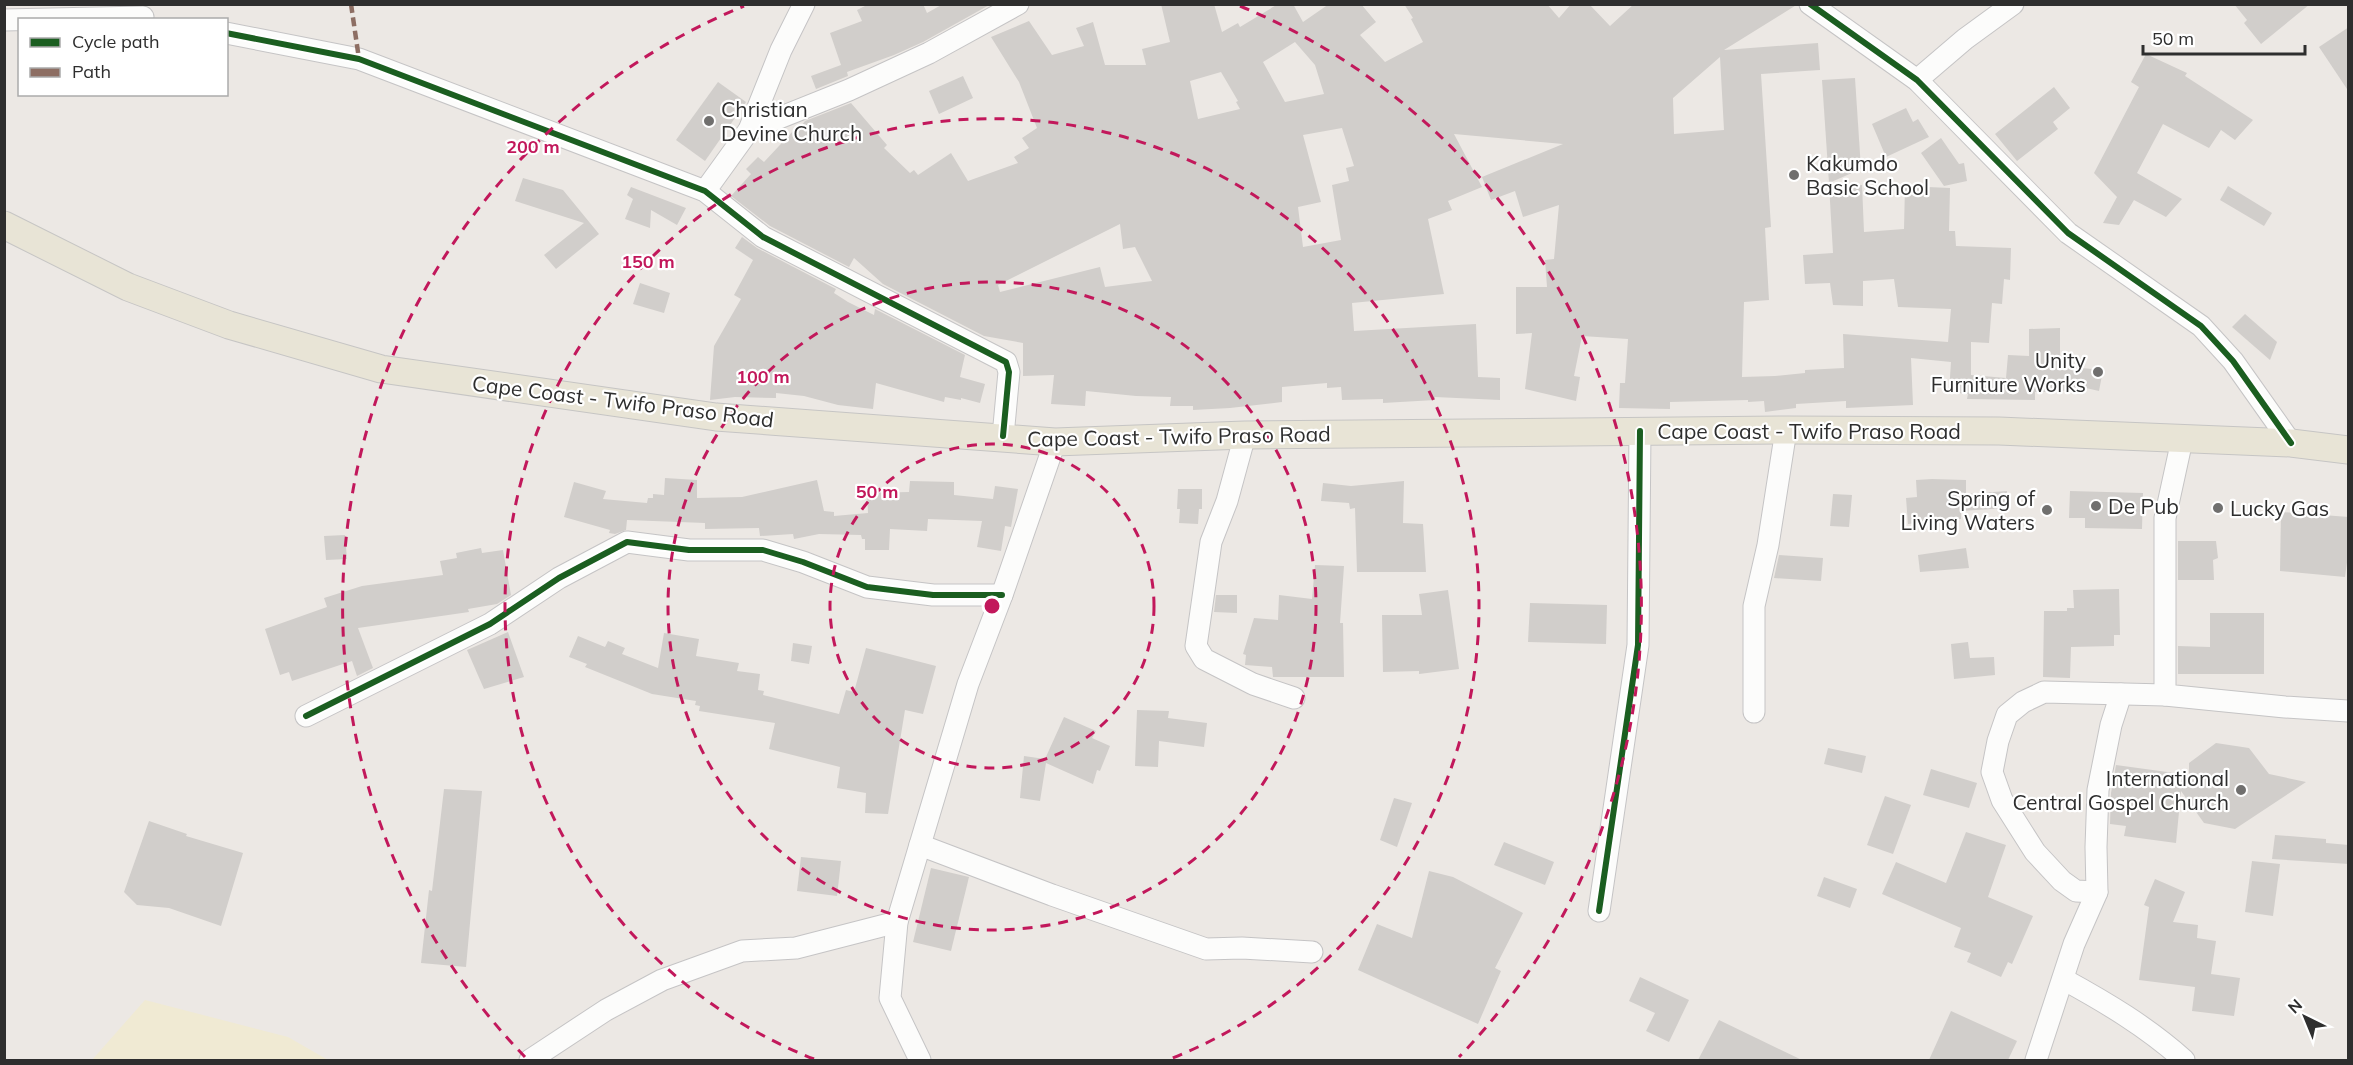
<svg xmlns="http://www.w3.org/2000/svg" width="2353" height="1065" font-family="Mulish,sans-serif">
<rect width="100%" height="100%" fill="#ece8e4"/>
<path fill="#f0ead3" d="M145,1000L288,1037L328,1060H92Z"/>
<g fill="#d1cecb" fill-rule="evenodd">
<path d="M869,4H923L927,13L943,4H991L923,42L894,55L847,72L848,76L816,89L811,76L841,65L830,33L862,21L857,10Z"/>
<path d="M1161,4H1214L1222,32L1238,23L1240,27L1278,4H1293L1303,22L1329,4H1361L1376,22L1360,35L1385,62L1423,42L1411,19L1413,18L1404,4H1547L1559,18L1571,4H1589L1610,26L1634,4H1798L1724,50L1818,43L1820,70L1761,74L1771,227L1765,228L1769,300L1744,302L1742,377L1775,376L1805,373V370L1844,368L1843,334L1948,342L1951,309L1898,307L1894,279L1863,281V306L1833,305L1830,283L1805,284L1803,255L1833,253L1829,184L1862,185L1864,232L1904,229L1905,186L1950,188L1949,231H1955L1956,246L2011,248L2010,280L2004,279L2002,304L1992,303L1989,343L1971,342V375L2006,378L2008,355L2029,356V329L2060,328V366L2103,370L2099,391L2086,388V392L2051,390V392H2035V400L1967,399L1968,394L1949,392L1951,362L1911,358L1913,405L1846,408V401L1796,404V408L1765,412L1764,401L1748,402V400L1670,402V409L1619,408L1620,383H1625L1628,339L1582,336L1574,376L1580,377L1576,401L1525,389L1532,333L1516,334V287H1547L1545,260L1554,259L1559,205L1523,217L1515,191L1491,200L1482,177L1563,144L1454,134L1482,187L1448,201L1452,210L1428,219L1444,294L1352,303L1354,331L1476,324L1478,377L1500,378V400L1435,397V400L1383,403V399L1342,400L1341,387L1327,388V383L1282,387V402L1230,408L1193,410V406H1170L1171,397L1136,396L1086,391L1085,406L1051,404L1054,375L1023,376V343L984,336L883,284L854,258L849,267L770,226L731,196L751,174L746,169L758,157L764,162L793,131L796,133L805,121L851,103L887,145L884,148L910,173L914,170L918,175L951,153L968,181L1018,163L1014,157L1029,148L1022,138L1037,128L1019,82L991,37L1029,21L1052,55L1084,46L1076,28L1093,22L1105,65H1146L1142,49L1170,42ZM1295,42L1315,65L1324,94L1285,102L1263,62ZM1720,57L1724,130L1674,134L1673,98ZM1221,72L1238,101L1236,102L1240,109L1198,119L1190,81ZM1342,128L1354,166L1346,168L1349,181L1332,185L1341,240L1303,247L1298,207L1321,202L1303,135ZM1120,224L1123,249L1135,247L1152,281L1105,287L1100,267L1000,292L998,285Z"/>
<path d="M2234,4H2310L2261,44L2244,23L2247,20Z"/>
<path d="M2349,27V92L2319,47Z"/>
<path d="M2146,54L2187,73L2185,76L2253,120L2235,140L2221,130L2209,148L2163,124L2137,173L2182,199L2166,217L2134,200L2119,225L2103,223L2117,197L2094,173L2139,87L2131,82Z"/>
<path d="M963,76L973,98L939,114L929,91Z"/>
<path d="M1855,78L1861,169L1829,183L1822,80Z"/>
<path d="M718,82L746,102L705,161L676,140Z"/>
<path d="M2054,87L2070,108L2053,122L2058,129L2017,161L1995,134Z"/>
<path d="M1906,108L1913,122L1918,119L1929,137L1886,157L1872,124Z"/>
<path d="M1941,138L1959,164L1964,163L1967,181L1944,186L1921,153Z"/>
<path d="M523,178L563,190L599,234L556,269L544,255L584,223L515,201Z"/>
<path d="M2228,186L2272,213L2264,226L2220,200Z"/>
<path d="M631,187L686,208L677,225L651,210L650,228L625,219L633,199L627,195Z"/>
<path d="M742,237L757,248L836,289L834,293L848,302L874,315L875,309L965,355L960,377L985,384L980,403L961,398V400L945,397L944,402L876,383L873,409L838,405L804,396L776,393V398L735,397L710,400L714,346L741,299L734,295L753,260L735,248Z"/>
<path d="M640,283L670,293L664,313L633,304Z"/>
<path d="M2245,314L2277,342L2270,360L2232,327Z"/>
<path d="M665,478L697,480V498L742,497L817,480L824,511L834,512V516L868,513L867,493L909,492L910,481L954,482V495L993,499L995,486L1018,489L1011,527L1005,526L1001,551L977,547L982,521L928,519L927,531L890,529L889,550H865V539H862L861,535L819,534L794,539L793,534L760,536L759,528L705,529V523L627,520L626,530L615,534L609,533L610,530L564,517L574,482L606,491L603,499L647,503L648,498H653V494L664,495Z"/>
<path d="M1932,479L1966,480V494L2007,491L2006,508L1961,511V519L1908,524L1906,498L1917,497L1916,480Z"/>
<path d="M1404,481L1403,523L1423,524L1426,572H1357L1355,508L1350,509L1349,503L1321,501L1323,483L1351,486Z"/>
<path d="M1178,489H1202V509H1199L1198,524L1179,523L1180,509H1177Z"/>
<path d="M2070,491L2143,493L2142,529L2085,528V518H2069Z"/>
<path d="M1833,494L1852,495L1849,527L1830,526Z"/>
<path d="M2281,512L2349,517V548L2345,577L2280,571Z"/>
<path d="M345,535L347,559L326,560L324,536Z"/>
<path d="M2178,541H2216L2218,558L2213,560L2214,580H2178Z"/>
<path d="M481,548L482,553L503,550L511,595L497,604L468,609L469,612L358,628L373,668L357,676L352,661L292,681L289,672L280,675L265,629L327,607L324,598L362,586L443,575L440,561L457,558L456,553Z"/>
<path d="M1966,548L1969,568L1920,572L1918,555Z"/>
<path d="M1779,555L1823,558L1821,581L1774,578Z"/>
<path d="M1315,565L1344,566L1340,623H1343L1344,677H1273L1272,667L1245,665L1246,655L1243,654L1254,618L1278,620L1279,595L1312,599Z"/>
<path d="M2119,589L2120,635H2114V646L2071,647L2070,678L2043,677L2044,611H2067V608H2074L2073,590Z"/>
<path d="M1448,590L1459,669L1419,674V671L1383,672L1382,615H1422L1419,594Z"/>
<path d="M1216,595H1237V613L1214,612Z"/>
<path d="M1530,603L1607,605L1606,644L1528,642Z"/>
<path d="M2210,613H2264V674H2178V646L2210,647Z"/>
<path d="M508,632L524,677L484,689L467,650Z"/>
<path d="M664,633L699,639L696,656L739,663L737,671L760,674L758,690L764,691L763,695L839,714L846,690L854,692L866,648L936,666L923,714L905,710L888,814L865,813L866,793L837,788L840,767L769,749L775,723L699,711L700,706L695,705L696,701L652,694L585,667L587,664L569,657L578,636L605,647L608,641L625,648L622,654L658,668Z"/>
<path d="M1968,642L1970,658L1994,657L1995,675L1954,679L1951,644Z"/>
<path d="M793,643L812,646L809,664L791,661Z"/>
<path d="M1137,710L1169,711L1168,718L1207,723L1204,747L1159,741L1158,767L1135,766Z"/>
<path d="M1064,717L1096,731L1092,738L1110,746L1100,771L1097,770L1093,784L1046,763L1040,801L1020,798L1024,756L1045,759Z"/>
<path d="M2216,743L2249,748L2269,774L2306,782L2235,829L2204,823L2181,791L2176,843L2124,836L2126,826L2110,824L2111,793L2116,765L2189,775V763Z"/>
<path d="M1828,748L1866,756L1862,773L1824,764Z"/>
<path d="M1931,769L1977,783L1969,808L1923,795Z"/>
<path d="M444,789L482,791L466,967L421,963L429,890L432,891Z"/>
<path d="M1885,796L1911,805L1893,854L1867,845Z"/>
<path d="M1394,798L1412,803L1397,847L1380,840Z"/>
<path d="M149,821L187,834L186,836L243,853L221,926L169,908L137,905L124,892Z"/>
<path d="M1966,832L2006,845L1988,897L2033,916L2012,964L2008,962L2001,977L1967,962L1971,953L1954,947L1961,928L1882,894L1896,862L1946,883Z"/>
<path d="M2275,835L2326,839V843L2349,845V864L2272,859Z"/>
<path d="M1504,842L1554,862L1545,885L1494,865Z"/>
<path d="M801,857L841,861L837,896L797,891Z"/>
<path d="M2252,861L2280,864L2273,916L2245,912Z"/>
<path d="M931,868L969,877L951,951L913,942Z"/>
<path d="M1429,871L1453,877L1523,913L1495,968L1501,971L1478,1024L1358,970L1377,924L1412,938Z"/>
<path d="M1824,877L1857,889L1850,908L1817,896Z"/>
<path d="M2155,879L2185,892L2173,922L2198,925L2197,938L2216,941L2211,974L2240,978L2234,1016L2192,1011L2195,987L2139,980L2149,907L2144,905Z"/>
<path d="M1640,977L1689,1000L1669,1042L1646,1031L1655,1013L1629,1001Z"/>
<path d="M1951,1011L2017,1041L2008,1060H1929Z"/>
<path d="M1719,1020L1802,1060H1698Z"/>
</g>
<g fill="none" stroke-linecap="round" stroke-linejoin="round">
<g stroke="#c5c4c5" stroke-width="23">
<g id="minor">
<path d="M1810,4L1917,80L2068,233L2201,326L2233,361L2291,443"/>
<path d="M4,20L143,17"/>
<path d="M226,33L359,59L705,191L763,237L1006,362L1009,372L1003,436"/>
<path d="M1917,80L1965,39L2013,4"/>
<path d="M749,130L849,90L929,53L1018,4"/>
<path d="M705,191L749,130L781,50L804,4"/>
<path d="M1245,435L1227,501L1211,542L1196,646L1204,659L1253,684L1294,698"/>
<path d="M2182,440L2165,518V695L2285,707L2348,711"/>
<path d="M1754,712V606L1768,545L1786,430"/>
<path d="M306,716L490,624L559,578L627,542L689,550H763L803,562L867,587L933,595H1002"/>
<path d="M920,845L1052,895L1206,949L1242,948L1312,952"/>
<path d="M2097,892L2076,891L2062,881L2035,852L2002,800L1992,772L1998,741L2007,715L2023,702L2044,692L2165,695"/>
<path d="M1599,911L1638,645L1640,431"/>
<path d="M2063,979C2107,1003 2147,1027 2184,1060"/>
<path d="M530,1060L606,1010L662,980L742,951L796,948L897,922"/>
<path d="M920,1060L890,998L897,922L968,684L1002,595L1055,442"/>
<path d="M2036,1060L2074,944L2097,892L2096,847L2098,790L2111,725L2121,694"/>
</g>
</g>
<g stroke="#c6c5c4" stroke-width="29">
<path id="major" d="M4,225L128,287L229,325L381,369L716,417L1055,442L1245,435L1786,430L1999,431L2291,443L2348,450"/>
</g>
<use href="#minor" stroke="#fcfcfb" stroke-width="21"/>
<use href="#major" stroke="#e8e4d6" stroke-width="27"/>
<path stroke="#8d6e63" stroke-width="4.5" stroke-dasharray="9 4.5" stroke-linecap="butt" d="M351,4L359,59"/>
<g stroke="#fff" stroke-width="10">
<g id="cycleway">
<path d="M1810,4L1917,80L2068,233L2201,326L2233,361L2291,443"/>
<path d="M226,33L359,59L705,191L763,237L1006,362L1009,372L1003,436"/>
<path d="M306,716L490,624L559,578L627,542L689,550H763L803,562L867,587L933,595H1002"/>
<path d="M1599,911L1638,645L1640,431"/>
</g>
</g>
<use href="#cycleway" stroke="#1b5e20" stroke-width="6"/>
</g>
<g fill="none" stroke="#c2185b" stroke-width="3" stroke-dasharray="10 8">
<circle cx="992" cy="606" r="162"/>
<circle cx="992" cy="606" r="324"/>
<path d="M814 1059A487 487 0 1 1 1170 1059"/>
<path d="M525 1057A649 649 0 0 1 744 6M1240 6A649 649 0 0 1 1459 1057"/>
</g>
<g fill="#706f6e" stroke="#fff" stroke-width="2">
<circle cx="709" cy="121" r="6"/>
<circle cx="1794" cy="175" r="6"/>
<circle cx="2098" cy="372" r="6"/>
<circle cx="2096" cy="506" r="6"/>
<circle cx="2218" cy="508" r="6"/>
<circle cx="2047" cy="510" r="6"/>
<circle cx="2241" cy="790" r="6"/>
</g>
<g text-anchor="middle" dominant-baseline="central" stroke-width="4.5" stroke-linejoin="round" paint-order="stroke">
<g font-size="21" fill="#2e2e2e" stroke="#fff" text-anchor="start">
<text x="721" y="109">Christian<tspan x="721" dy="24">Devine Church</tspan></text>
<text x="1806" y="163">Kakumdo<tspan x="1806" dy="24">Basic School</tspan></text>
<text x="2086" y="360" text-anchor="end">Unity<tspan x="2086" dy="24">Furniture Works</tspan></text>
<text x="2035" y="498" text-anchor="end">Spring of<tspan x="2035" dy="24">Living Waters</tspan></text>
<text x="2108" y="506">De Pub</text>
<text x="2230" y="508">Lucky Gas</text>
<text x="2229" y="778" text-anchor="end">International<tspan x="2229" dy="24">Central Gospel Church</tspan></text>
</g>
<g font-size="21" fill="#2e2e2e" stroke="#fff">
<text transform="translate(623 401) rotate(7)">Cape Coast - Twifo Praso Road</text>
<text x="1809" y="431">Cape Coast - Twifo Praso Road</text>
<text transform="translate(1179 436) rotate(-1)">Cape Coast - Twifo Praso Road</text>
</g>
</g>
<circle cx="992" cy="606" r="9" fill="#c2185b" stroke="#fff" stroke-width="3"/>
<g font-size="18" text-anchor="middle" font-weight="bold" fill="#c2185b" stroke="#fff" stroke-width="4.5" stroke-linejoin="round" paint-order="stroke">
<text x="533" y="153">200 m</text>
<text x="648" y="268">150 m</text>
<text x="763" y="383">100 m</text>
<text x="877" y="498">50 m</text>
</g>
<rect width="2353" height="1065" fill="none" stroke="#2e2e2e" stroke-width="12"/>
<rect x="18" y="18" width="210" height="78" fill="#ffffff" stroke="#ababab" stroke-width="1.5"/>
<rect x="30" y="38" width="30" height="9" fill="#1b5e20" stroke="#ababab" stroke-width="1.5"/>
<text x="72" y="48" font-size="18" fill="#2e2e2e">Cycle path</text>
<rect x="30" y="68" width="30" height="9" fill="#8d6e63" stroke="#ababab" stroke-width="1.5"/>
<text x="72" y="78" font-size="18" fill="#2e2e2e">Path</text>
<g transform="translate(2305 1017) rotate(317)" stroke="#ffffff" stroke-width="4.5" paint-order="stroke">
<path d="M0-4.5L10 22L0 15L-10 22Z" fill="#2e2e2e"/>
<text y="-9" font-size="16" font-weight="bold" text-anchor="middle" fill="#2e2e2e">N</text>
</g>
<path d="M2143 45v9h162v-9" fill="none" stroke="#2e2e2e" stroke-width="3"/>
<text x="2152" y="45" font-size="18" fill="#2e2e2e" stroke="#ffffff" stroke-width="4.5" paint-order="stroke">50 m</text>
</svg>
